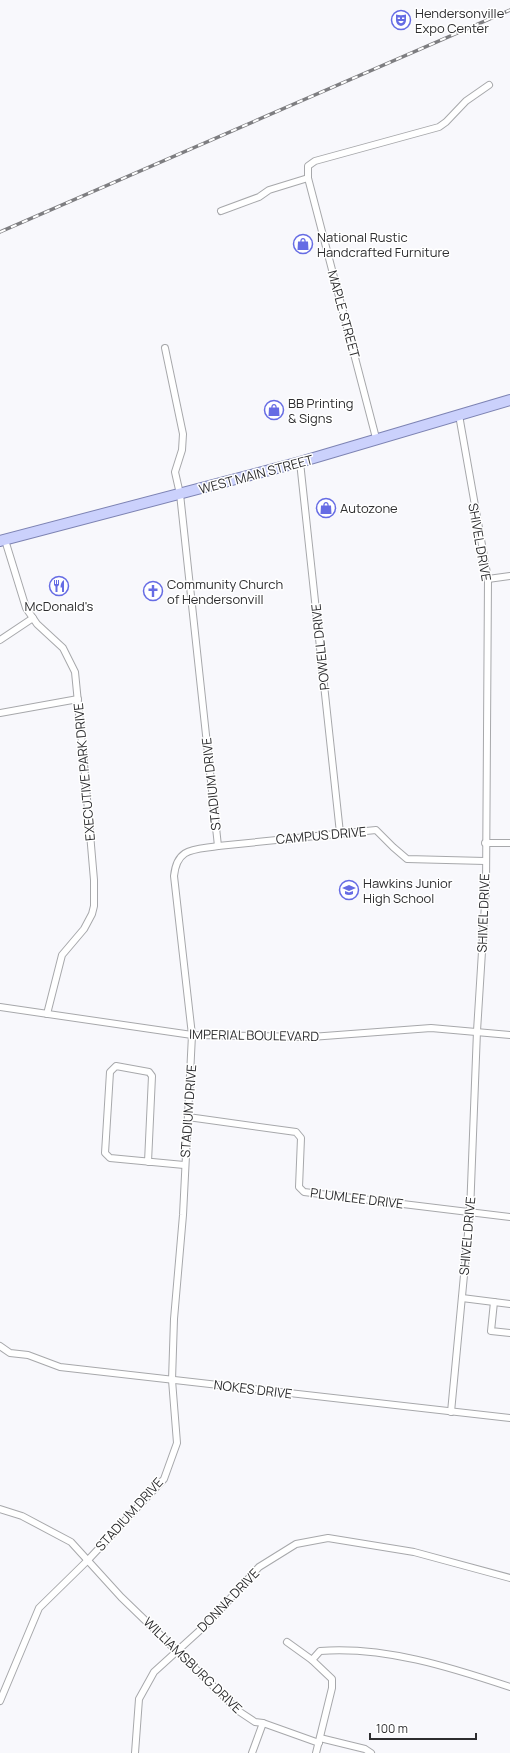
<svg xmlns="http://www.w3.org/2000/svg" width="510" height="1753" font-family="Manrope,sans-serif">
<rect width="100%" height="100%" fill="#f8f8fc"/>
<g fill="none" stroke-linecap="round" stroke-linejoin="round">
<g stroke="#a7a8ab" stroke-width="8">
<g id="street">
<path d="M221,211L259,197L269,190L308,178"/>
<path d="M165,348L183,434L182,450L175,472L180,494L218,846"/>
<path d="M376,438L308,178V166L315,161L439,127L446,122L466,101L489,85"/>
<path d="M300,462L340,833"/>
<path d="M5,540L26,608L37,624L63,648L75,672L84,764L94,880V906L92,914L84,929L62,955L47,1014"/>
<path d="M488,579L510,576"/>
<path d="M0,640L33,618"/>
<path d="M0,713L78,699"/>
<path d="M485,843H510"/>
<path d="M0,1007L192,1035L311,1037L431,1028L510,1035"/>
<path d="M188,1117L296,1132L301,1138L299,1187L304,1192L510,1217"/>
<path d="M148,1162L152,1076L149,1072L116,1066L110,1072L105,1153L110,1158L184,1165"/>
<path d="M462,1298L510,1304"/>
<path d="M494,1302L491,1331L510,1333"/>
<path d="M0,1346L10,1353L28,1355L60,1367L510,1418"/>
<path d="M451,1412L470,1212L477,1031L486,888L488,579L459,415"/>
<path d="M0,1509L22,1516L71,1542L121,1597L240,1712L255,1722L263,1723L319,1743"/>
<path d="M287,1642L312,1660"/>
<path d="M0,1701L39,1608L88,1560L164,1479L177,1443L172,1380L174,1319L183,1215L192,1035L174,876C177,847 194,850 218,846L376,830L393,847L407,859L485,861"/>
<path d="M320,1738L365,1749L371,1753"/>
<path d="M135,1753L139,1699L154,1672L208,1623L259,1567L296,1544L328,1538L414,1552L510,1578"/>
<path d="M252,1753L263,1723"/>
<path d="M316,1753L332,1688V1679L312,1660L320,1651C384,1646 450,1667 510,1687"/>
</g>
</g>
<g stroke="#7d83b3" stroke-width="12">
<path id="primary" d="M0,541L300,462L510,400"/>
</g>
<use href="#street" stroke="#fff" stroke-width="6"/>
<use href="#primary" stroke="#cbd1fc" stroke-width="10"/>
<g stroke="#7e7e81" stroke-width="3.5">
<path id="rail" d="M0,232L510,10"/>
</g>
<use href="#rail" stroke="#fff" stroke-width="2" stroke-dasharray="6" stroke-linecap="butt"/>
</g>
<defs>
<g id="theatre-ring" transform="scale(1)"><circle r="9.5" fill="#fff" stroke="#666ce4" stroke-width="1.5"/><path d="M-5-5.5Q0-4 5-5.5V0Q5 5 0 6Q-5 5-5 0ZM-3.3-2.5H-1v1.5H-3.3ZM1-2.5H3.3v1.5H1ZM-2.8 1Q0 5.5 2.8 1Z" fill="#666ce4"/></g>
<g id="shop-ring" transform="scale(1)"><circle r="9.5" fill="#fff" stroke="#666ce4" stroke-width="1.5"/><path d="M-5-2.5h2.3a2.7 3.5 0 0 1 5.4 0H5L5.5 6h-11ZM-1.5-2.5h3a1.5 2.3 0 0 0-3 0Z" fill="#666ce4"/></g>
<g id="restaurant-ring" transform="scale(1)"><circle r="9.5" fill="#fff" stroke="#666ce4" stroke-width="1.5"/><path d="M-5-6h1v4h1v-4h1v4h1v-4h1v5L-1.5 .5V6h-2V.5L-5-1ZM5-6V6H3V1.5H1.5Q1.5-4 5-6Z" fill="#666ce4"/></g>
<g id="church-ring" transform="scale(1)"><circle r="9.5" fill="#fff" stroke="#666ce4" stroke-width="1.5"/><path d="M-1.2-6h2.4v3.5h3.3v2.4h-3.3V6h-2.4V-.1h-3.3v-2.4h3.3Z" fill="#666ce4"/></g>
<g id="school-ring" transform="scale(1)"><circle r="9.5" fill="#fff" stroke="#666ce4" stroke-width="1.5"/><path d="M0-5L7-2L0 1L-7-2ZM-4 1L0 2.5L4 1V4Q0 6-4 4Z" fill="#666ce4"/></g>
</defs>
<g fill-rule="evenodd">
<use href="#theatre-ring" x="401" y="20"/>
<use href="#shop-ring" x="303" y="244"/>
<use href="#shop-ring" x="274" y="410"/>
<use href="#shop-ring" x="326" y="508"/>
<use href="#restaurant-ring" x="59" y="586"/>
<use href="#church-ring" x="153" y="591"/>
<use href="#school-ring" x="349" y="890"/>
</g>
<g text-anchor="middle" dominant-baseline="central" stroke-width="3" stroke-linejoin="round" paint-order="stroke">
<g font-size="13" fill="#2d2d2f" stroke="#fff" text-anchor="start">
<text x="415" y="13">Hendersonville<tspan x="415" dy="15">Expo Center</tspan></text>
<text x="317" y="237">National Rustic<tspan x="317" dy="15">Handcrafted Furniture</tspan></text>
<text x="288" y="403">BB Printing<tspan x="288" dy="15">&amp; Signs</tspan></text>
<text x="340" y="508">Autozone</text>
<text x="167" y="584">Community Church<tspan x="167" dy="15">of Hendersonvill</tspan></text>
<text x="59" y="606" text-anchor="middle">McDonald's</text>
<text x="363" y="883">Hawkins Junior<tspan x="363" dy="15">High School</tspan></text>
</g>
<g font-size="13" fill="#2d2d2f" stroke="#fff">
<text transform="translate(344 314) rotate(75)">MAPLE STREET</text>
<text transform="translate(256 474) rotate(-15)">WEST MAIN STREET</text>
<text transform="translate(480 542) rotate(80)">SHIVEL DRIVE</text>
<text transform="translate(320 647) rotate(-96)">POWELL DRIVE</text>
<text transform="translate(84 772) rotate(-95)">EXECUTIVE PARK DRIVE</text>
<text transform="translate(211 784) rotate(-96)">STADIUM DRIVE</text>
<text transform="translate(321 835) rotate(-5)">CAMPUS DRIVE</text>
<text transform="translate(483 913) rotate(-88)">SHIVEL DRIVE</text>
<text transform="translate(254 1035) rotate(1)">IMPERIAL BOULEVARD</text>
<text transform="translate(188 1111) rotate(-86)">STADIUM DRIVE</text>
<text transform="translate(357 1198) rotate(7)">PLUMLEE DRIVE</text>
<text transform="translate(467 1236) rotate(-85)">SHIVEL DRIVE</text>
<text transform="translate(253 1389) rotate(7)">NOKES DRIVE</text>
<text transform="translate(129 1514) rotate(-48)">STADIUM DRIVE</text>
<text transform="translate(228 1600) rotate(-46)">DONNA DRIVE</text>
<text transform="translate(193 1665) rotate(44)">WILLIAMSBURG DRIVE</text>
</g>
</g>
<path d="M370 1733v6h106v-6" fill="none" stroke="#2d2d2f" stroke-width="2"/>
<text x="376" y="1733" font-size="12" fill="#2d2d2f" stroke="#ffffff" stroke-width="3" paint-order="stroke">100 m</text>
</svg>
